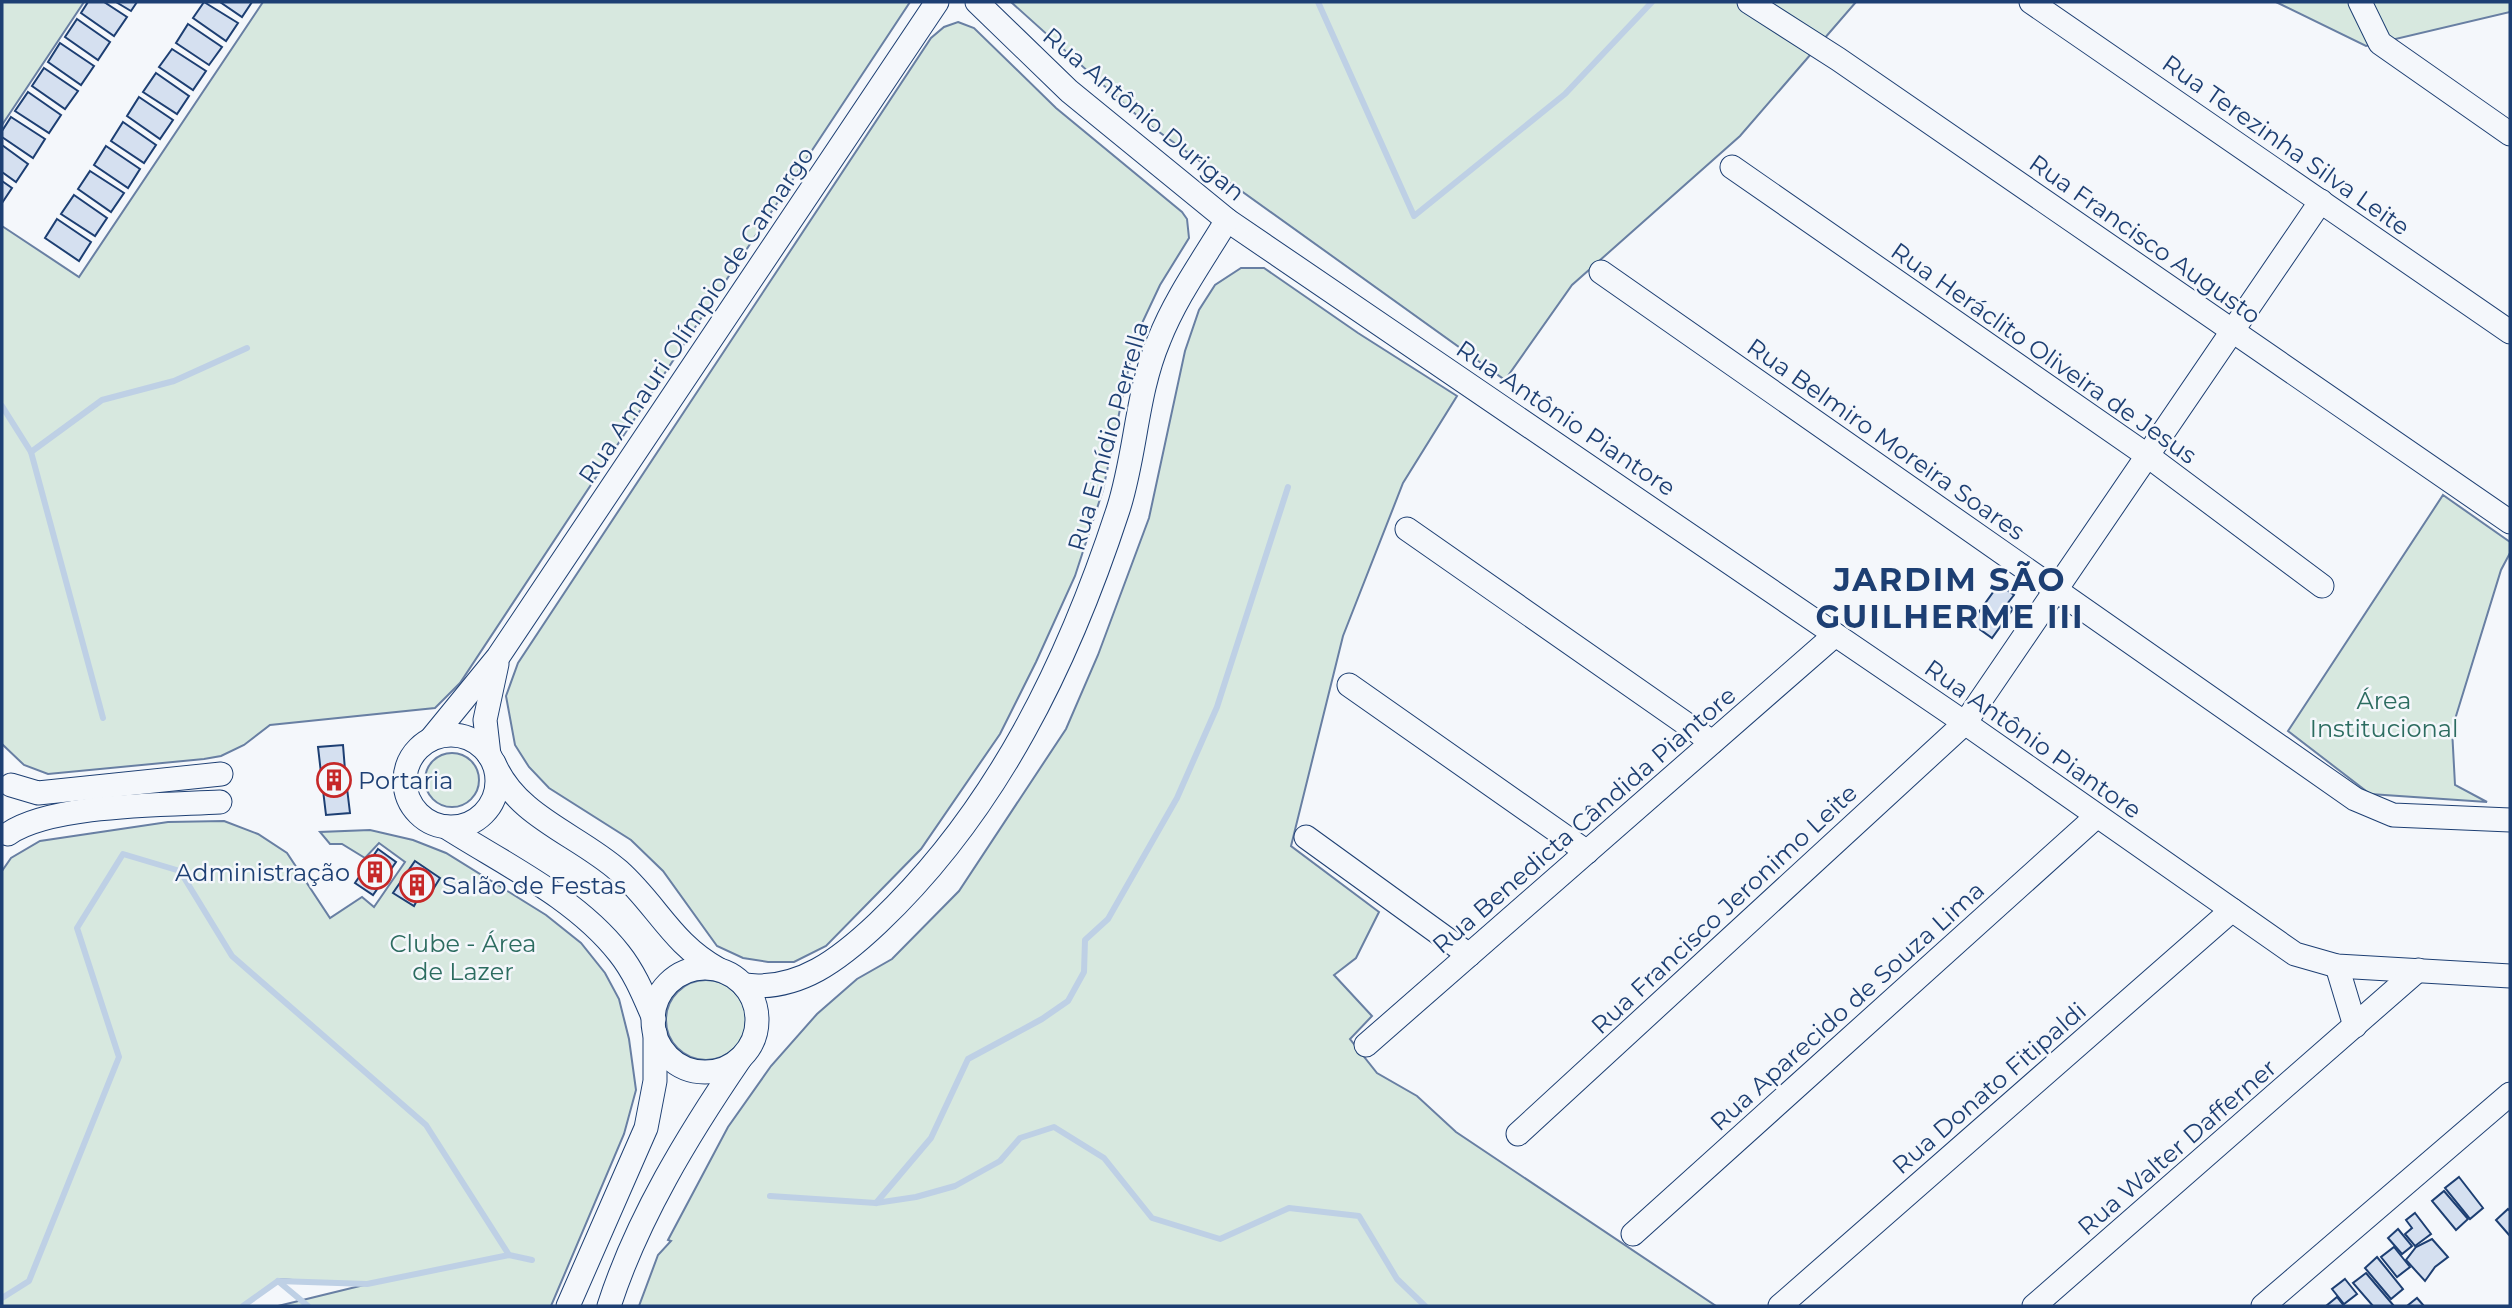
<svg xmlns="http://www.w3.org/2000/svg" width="2512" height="1308" font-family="Montserrat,sans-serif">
<rect width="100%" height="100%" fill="#f4f7fb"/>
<g fill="#d7e8df" stroke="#687fa3" stroke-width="2">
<path d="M2,2H84L2,125Z"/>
<path d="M263,2H910L460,683L435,708L270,725L244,745L221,756L204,759L48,774L24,765L2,744V226L79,277Z"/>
<path d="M1011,2H1856L1740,136L1572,285L1505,380L1141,119Z"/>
<path d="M2276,2H2510V12L2366,46Z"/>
<path d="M958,22L974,28L1056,108L1182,212L1187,219L1189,238L1160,285L1135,338L1103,490L1075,576L1036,662L1000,734L921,849L826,946L794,962H768L743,958L717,946L663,871L631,840L549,788L529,767L515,745L506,696L518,663L931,38L944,27Z"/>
<path d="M1241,268H1264L1358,333L1457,396L1403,483L1343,636L1291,846L1379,912L1356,958L1334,975L1372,1016L1350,1039L1377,1073L1417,1096L1456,1132L1716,1306H639L658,1255L671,1241L668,1240L728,1127L771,1066L817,1014L857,979L892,959L959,891L1066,729L1098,655L1149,518L1185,351L1199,310L1215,285Z"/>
<path d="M2443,495L2510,542V553L2501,570L2452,729L2455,785L2487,802L2370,794L2288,731Z"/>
<circle cx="452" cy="780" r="27"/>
<path d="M224,821L258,834L287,853L330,918L362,897L374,907L405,862L379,843L365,858L342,844H330L320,832L370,830L413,840L446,853L546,915L581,943L605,973L619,999L629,1039L636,1090L624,1134L551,1306H278L364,1285L279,1279L243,1306H2V871L11,858L40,841L168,822Z"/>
<circle cx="706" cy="1020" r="40"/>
</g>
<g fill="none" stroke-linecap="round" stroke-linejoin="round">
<g stroke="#bed0e5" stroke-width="6">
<path d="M1318,2L1414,216L1565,94L1652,2"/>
<path d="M2,406L31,452L103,718"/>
<path d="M31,452L102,400L174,381L247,348"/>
<path d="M770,1196L876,1203L916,1197L955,1186L1000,1161L1020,1138L1054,1127L1104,1158L1152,1218L1220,1239L1289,1208L1359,1216L1397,1279L1425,1306"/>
<path d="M876,1203L931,1138L968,1059L1042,1019L1068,1001L1084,972L1085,940L1108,919L1177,798L1217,707L1288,487"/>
<path d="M278,1281L308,1306"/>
<path d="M2,1298L29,1281L119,1057L77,928L123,854L180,871L232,956L426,1125L509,1255"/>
<path d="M243,1306L278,1281L367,1284L509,1255L532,1260"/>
</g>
</g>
<g fill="#d5e0f0" stroke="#1d3f73" stroke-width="2">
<path d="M88,2H104L127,17L114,36L81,13Z"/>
<path d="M116,2H137L131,11Z"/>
<path d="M204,2L238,23L226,41L193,18Z"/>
<path d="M220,2H252L242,17Z"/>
<path d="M77,19L110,42L98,60L65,37Z"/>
<path d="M188,24L222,47L209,65L176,43Z"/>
<path d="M60,43L94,66L81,85L48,62Z"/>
<path d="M172,49L206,71L193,90L159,67Z"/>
<path d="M44,68L78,91L65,109L32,86Z"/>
<path d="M156,73L189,96L177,114L143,92Z"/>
<path d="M28,92L61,115L49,133L15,111Z"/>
<path d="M139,97L173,120L160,139L127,116Z"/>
<path d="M11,117L45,139L33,158L2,137V131Z"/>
<path d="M123,122L156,145L144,163L111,141Z"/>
<path d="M2,145L28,164L16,182L2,172Z"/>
<path d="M106,146L140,169L128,188L94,165Z"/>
<path d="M90,171L124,193L111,212L78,189Z"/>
<path d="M2,181L12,188L2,203Z"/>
<path d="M74,195L107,218L95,236L61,214Z"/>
<path d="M57,219L91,242L79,261L45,238Z"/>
<path d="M1999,584L2014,595L2007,604L2013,609L1992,638L1971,623Z"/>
<path d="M343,745L345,770L321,773L318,747Z"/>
<path d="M345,770L347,788L323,790L321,773Z"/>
<path d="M347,788L350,813L326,815L323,790Z"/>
<path d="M378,849L396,862L373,895L355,883Z"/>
<path d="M415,861L440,878L429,896L422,891L414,906L393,893Z"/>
<path d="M2459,1177L2483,1208L2470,1219L2445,1188Z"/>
<path d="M2444,1191L2468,1219L2456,1230L2432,1201Z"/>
<path d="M2508,1209L2510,1211V1236L2496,1220Z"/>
<path d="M2415,1213L2431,1234L2415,1246L2405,1234L2412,1228L2406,1220Z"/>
<path d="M2398,1229L2412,1246L2402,1254L2388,1238Z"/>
<path d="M2432,1239L2448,1257L2435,1267L2425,1281L2406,1260L2416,1247Z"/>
<path d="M2394,1247L2410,1267L2397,1277L2381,1257Z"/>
<path d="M2377,1257L2403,1289L2391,1299L2365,1268Z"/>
<path d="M2366,1273L2394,1306H2373L2353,1283Z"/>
<path d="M2345,1279L2357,1294L2344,1304L2332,1289Z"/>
<path d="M2337,1297L2344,1306H2326Z"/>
<path d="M2417,1298L2424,1306H2407Z"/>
</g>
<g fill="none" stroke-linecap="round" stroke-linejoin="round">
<g stroke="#1d3f73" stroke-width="25">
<g id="minor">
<path d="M977,2L1069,91L1227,220L1965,723L2295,954L2337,966L2510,976"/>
<path d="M1749,2L1838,59L2510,522"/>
<path d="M2031,2L2510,332"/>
<path d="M2360,2L2380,43L2510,134"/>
<path d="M1732,167L2148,456L2322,586"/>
<path d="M1601,272L2355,799L2393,815L2510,820"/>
<path d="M1407,529L1712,742"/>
<path d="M1349,685L1587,852"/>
<circle cx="451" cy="781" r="46"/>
<path d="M431,739L498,657L937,2"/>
<path d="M489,755L485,720L497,664"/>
<path d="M494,763C517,817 577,834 619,871C657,905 672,944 718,969"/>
<path d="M11,785L38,793L221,774"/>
<path d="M446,827C504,864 576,898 619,953C635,973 644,996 654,1019"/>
<path d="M8,834C51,804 165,805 220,802"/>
<path d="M1306,837L1469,955"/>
<path d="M2337,966L2355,1026"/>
<circle cx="705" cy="1020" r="52"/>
<path d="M744,985C799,992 841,958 878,923C997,810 1068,663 1118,510C1136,455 1136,394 1159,340C1176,297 1203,260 1227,220"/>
<path d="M1366,1045L1835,635"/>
<path d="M1518,1134L1965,723L2321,201"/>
<path d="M1633,1234L2097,816"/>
<path d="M568,1306L646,1128L655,1081V1033"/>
<path d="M609,1306C637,1219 688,1135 740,1059"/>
<path d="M1780,1306L2232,910"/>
<path d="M2034,1306L2418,970"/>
<path d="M2263,1306L2510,1094"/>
</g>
</g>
<use href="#minor" stroke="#f4f7fb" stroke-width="23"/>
</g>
<defs>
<g id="building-ring" transform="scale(1.75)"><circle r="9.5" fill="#f4f7fb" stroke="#c62828" stroke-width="1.5"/><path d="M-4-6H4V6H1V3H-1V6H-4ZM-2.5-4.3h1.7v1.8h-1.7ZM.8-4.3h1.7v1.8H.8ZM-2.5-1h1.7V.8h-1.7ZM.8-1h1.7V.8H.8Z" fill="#c62828"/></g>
</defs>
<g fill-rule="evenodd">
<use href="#building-ring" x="334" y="780"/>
<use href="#building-ring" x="375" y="872"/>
<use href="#building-ring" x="417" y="885"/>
</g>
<g text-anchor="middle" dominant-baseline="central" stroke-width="5" stroke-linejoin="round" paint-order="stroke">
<g font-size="24" fill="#1d3f73" stroke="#f4f7fb">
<text transform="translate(1144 114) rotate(40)">Rua Antônio Durigan</text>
<text transform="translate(2286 145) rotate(35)">Rua Terezinha Silva Leite</text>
<text transform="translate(2145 239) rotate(35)">Rua Francisco Augusto</text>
<text transform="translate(696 315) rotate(-56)">Rua Amauri Olímpio de Camargo</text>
<text transform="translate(2044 353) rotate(35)">Rua Heráclito Oliveira de Jesus</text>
<text transform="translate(1566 418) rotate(34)">Rua Antônio Piantore</text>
<text transform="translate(1108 436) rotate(-74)">Rua Emídio Perrella</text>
<text transform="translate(1886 439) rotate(35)">Rua Belmiro Moreira Soares</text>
<text transform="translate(2033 739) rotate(35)">Rua Antônio Piantore</text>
<text transform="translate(1584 820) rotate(-41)">Rua Benedicta Cândida Piantore</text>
<text transform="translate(1724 909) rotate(-43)">Rua Francisco Jeronimo Leite</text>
<text transform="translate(1847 1006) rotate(-42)">Rua Aparecido de Souza Lima</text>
<text transform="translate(1989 1088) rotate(-41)">Rua Donato Fitipaldi</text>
<text transform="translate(2177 1147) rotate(-41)">Rua Walter Dafferner</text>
</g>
<g font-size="24" fill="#2c6c60" stroke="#f4f7fb">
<text x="2384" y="700">Área<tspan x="2384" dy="28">Institucional</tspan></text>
<text x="463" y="943">Clube - Área<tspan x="463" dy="28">de Lazer</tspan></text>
</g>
<g font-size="24" fill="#1d3f73" stroke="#f4f7fb" text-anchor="start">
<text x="358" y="780">Portaria</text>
<text x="350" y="872" text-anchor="end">Administração</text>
<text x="442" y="885">Salão de Festas</text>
</g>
<g font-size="32" font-weight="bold" letter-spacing="2" fill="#1d3f73" stroke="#f4f7fb">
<text x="1950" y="579">JARDIM SÃO<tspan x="1950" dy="37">GUILHERME III</tspan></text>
</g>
</g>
<rect width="2512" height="1308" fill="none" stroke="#1d3f73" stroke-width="7"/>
</svg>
